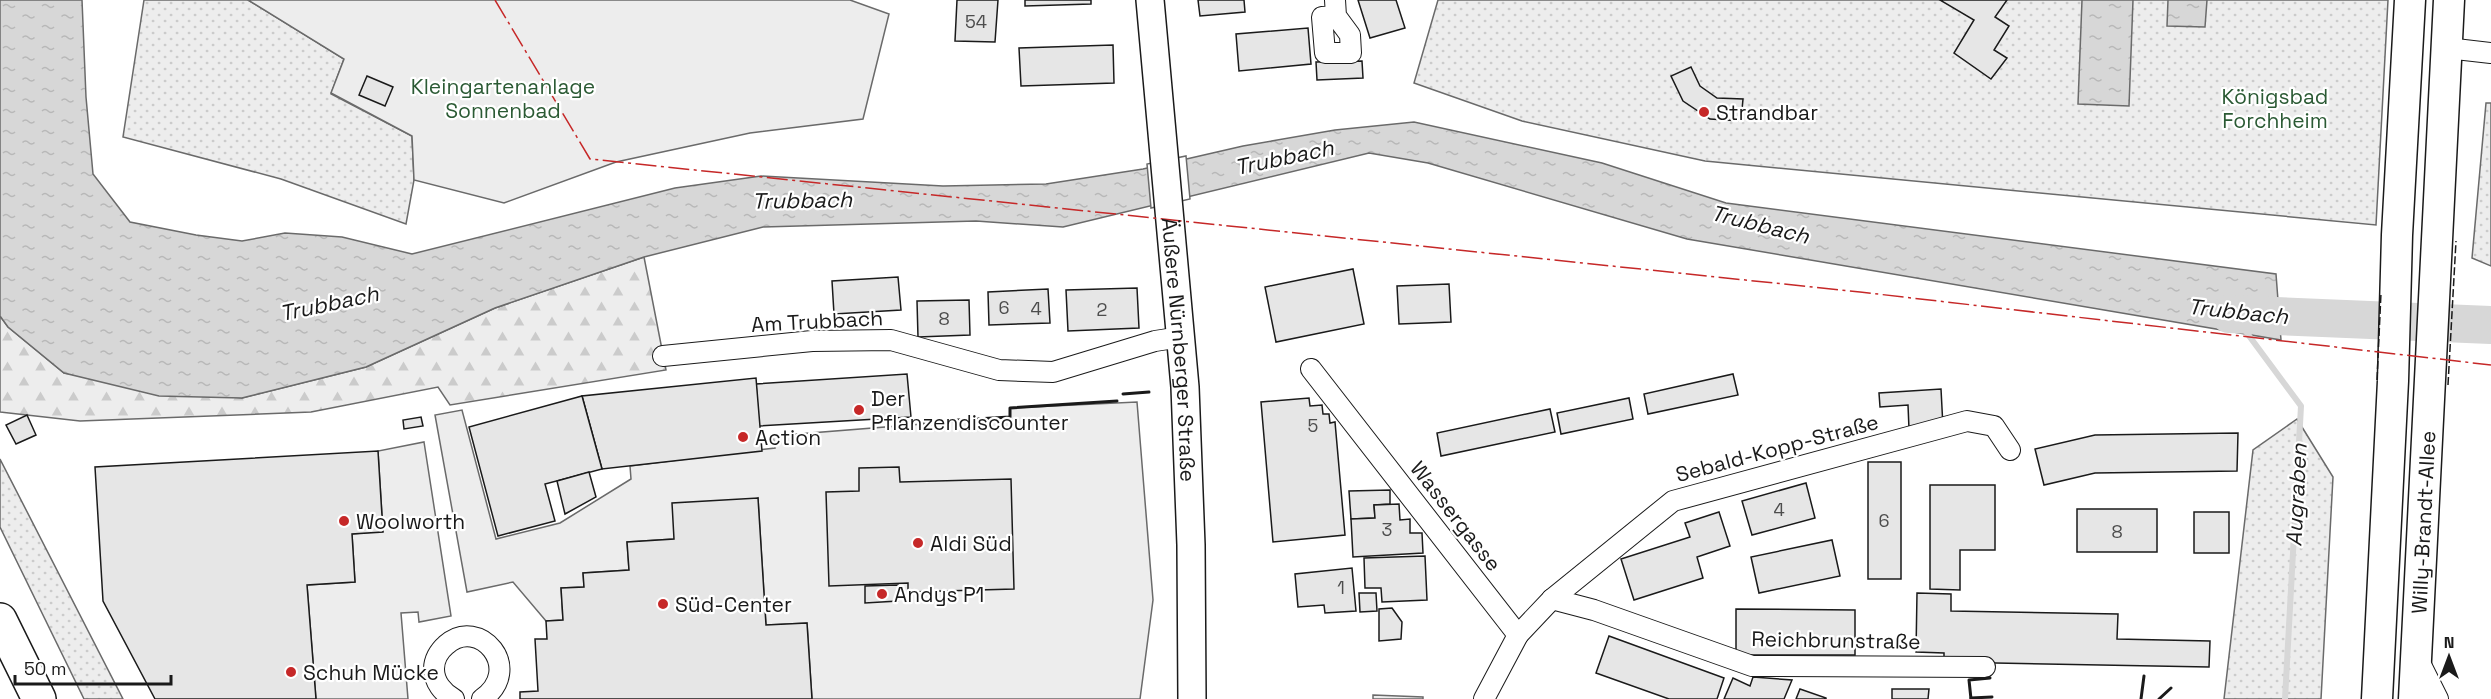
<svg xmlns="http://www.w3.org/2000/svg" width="2491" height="699" font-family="'Space Grotesk',sans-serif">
<defs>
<pattern id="grass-dots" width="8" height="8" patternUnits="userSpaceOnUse" patternTransform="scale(1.5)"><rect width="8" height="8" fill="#ededed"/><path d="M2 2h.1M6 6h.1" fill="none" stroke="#cbcbcb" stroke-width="1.8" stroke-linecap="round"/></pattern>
<pattern id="forest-firs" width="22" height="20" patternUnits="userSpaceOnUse" patternTransform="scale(1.5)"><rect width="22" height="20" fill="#ededed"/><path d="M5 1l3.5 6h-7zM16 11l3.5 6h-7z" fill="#cbcbcb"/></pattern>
<pattern id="water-ripples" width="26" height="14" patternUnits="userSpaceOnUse" patternTransform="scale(1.5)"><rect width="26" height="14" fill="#d7d7d7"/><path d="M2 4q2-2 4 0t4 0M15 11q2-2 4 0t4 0" fill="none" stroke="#b8b8b8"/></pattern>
</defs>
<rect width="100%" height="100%" fill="#fff"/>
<g fill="url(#grass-dots)" stroke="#6a6a6a" stroke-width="1.5">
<path d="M144,0H248L344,59L331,94L412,136L414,180L406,224L281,179L123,137Z"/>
<path d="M1438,0H2388L2376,225L1705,161L1522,121L1414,83Z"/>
<path d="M2486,103H2491V266L2472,258Z"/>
<path d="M2297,419L2333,477L2321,699H2224L2253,450Z"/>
<path d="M0,459L123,699H84L0,527Z"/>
</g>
<path fill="url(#forest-firs)" stroke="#6a6a6a" stroke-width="1.5" d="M644,257L666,370L450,405L438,387L311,412L80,421L0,412V316L8,327L64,373L242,398L366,367L495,308Z"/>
<g fill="#ededed" stroke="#6a6a6a" stroke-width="1.5">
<path d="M248,0H850L889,14L863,119L750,133L616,162L504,203L414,180L412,136L331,93L344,59Z"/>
<path d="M1137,402L1153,600L1140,699H812L807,623L766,625L758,498L674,539L627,542L629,570L583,573L584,587L561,588L563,620L546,621L513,582L467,592L435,415L462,410L496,539L560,523L631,479L630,466L775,448L773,436L1010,417V408Z"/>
<path d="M424,442L451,616L419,622L418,612L401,613L408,699H316L307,585L355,582L352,534L383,531L378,451Z"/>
<path d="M1373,695L1423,697V699H1373Z"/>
</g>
<g fill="url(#water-ripples)" stroke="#6a6a6a" stroke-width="1.5">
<path d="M0,0H82L86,97L93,174L130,222L196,235L242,241L285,233L342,237L412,254L675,188L761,176L943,186L1046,184L1143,169L1243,146L1335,130L1414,122L1602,163L1726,203L2276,274L2281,340L1687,239L1428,163L1369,153L1063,227L976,221L763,227L644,257L495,308L366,367L242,398L159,396L64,373L8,327L0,316Z"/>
<path d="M2082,0H2133L2129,106L2078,104Z"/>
<path d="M2168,0H2207L2205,27L2167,26Z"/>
</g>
<path fill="#fff" stroke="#6a6a6a" stroke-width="1.5" d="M1186,156L1190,199L1151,208L1147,164Z"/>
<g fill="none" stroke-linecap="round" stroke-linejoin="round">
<path stroke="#d7d7d7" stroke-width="6" d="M2244,329L2301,406L2285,699"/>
<path stroke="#d7d7d7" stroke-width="38" d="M2229,314L2491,325"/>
</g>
<g fill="#e6e6e6" stroke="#1a1a1a" stroke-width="1.5">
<path d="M957,0H998L995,42L955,41Z"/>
<path d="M1025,0H1091V4L1025,6Z"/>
<path d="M1198,0H1244L1245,12L1200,16Z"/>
<path d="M1358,0H1396L1405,28L1370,38Z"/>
<path d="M1940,0H2007L1995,17L2009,26L1994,50L2007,58L1991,79L1954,53L1974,20Z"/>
<path d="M1308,28L1311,64L1239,71L1236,34Z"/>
<path d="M1113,45L1114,83L1021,86L1019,48Z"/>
<path d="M1362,61L1363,78L1317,80L1316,62Z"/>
<path d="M1691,67L1700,86L1717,98L1743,99L1741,121L1710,119L1683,101L1671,76Z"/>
<path d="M367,76L393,87L385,106L359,95Z"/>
<path d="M1353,269L1364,324L1276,342L1265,287Z"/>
<path d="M898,277L901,310L834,314L832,281Z"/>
<path d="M1449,284L1451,322L1399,324L1397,286Z"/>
<path d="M1137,288L1139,328L1068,331L1066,290Z"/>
<path d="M1048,289L1050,323L989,325L988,292Z"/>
<path d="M969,300L970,335L918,337L917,301Z"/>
<path d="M907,374L911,417L759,426L756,384Z"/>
<path d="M1733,374L1738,395L1648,414L1644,394Z"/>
<path d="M756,378L762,451L602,469L582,396Z"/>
<path d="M1941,389L1943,427L1909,429L1908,405L1880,407L1879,393Z"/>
<path d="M582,396L602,469L545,484L555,521L498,536L469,427Z"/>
<path d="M1309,398L1310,406L1322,405L1323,414H1329L1330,423L1335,422L1345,535L1273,542L1261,402Z"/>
<path d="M1629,398L1633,419L1561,434L1557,413Z"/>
<path d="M1550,409L1555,432L1441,456L1437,433Z"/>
<path d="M27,415L36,435L16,444L6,425Z"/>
<path d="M421,417L423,426L404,429L403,420Z"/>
<path d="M2238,433L2237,471L2095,473L2044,485L2035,449L2095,435Z"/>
<path d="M378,451L383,532L352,534L355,582L307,585L316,699H155L103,601L95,467Z"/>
<rect x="1868" y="462" width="33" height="117"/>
<path d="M899,467L900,482L1011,479L1014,589L908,592V583L829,586L826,492L859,491V468Z"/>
<path d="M589,472L596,497L565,514L557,481Z"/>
<path d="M1806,483L1815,518L1752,535L1742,501Z"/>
<path d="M1930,485H1995V550H1960V590L1930,589Z"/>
<path d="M1390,490V504L1374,505L1375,518L1351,519L1349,491Z"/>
<path d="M758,498L766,625L807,623L812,699H520V692L538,691L535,639H547L546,621L563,620L561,588L584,587L583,573L629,570L627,542L674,539L672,503Z"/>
<path d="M1399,504L1400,520L1410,519V533H1422L1423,553L1353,557L1351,519L1375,518L1374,505Z"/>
<rect x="2077" y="509" width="80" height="43"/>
<path d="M1719,512L1730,546L1697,557L1703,578L1634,600L1621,559L1690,537L1685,523Z"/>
<rect x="2194" y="512" width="35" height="41"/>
<path d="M1832,540L1840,576L1759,593L1751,557Z"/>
<path d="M1425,556L1427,600L1382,602L1381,588H1365L1364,558Z"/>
<path d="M1352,568L1356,611L1325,613L1324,605L1298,607L1295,574Z"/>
<path d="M898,585V601L865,603V586Z"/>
<path d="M1359,593H1376L1377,611L1360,612Z"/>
<path d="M1917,593L1951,594V611L2118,614L2117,639L2210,641L2209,667L1944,662V653L1916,652Z"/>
<path d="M1392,608L1402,622L1401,639L1379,641V609Z"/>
<path d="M1736,609L1855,610V655H1736Z"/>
<path d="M1609,636L1724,678L1717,699H1669L1596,673Z"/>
<path d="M1753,677L1792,680L1784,699H1724L1733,678L1750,686Z"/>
<path d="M1800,689L1826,698V699H1796Z"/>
<path d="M1892,689H1929L1928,699H1892Z"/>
</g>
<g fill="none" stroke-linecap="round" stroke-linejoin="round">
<g stroke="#1a1a1a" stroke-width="22">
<g id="street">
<path d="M1335,0L1336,16L1350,35L1351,53H1325L1322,17L1336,16"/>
<path d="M2447,48L2491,53"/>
<path d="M663,356L812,341L891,340L999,370L1053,372L1155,341L1181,337"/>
<path d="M1311,369L1518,635L1484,699"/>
<path d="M1552,599L1594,610L1752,666L1985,667"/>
<path d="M1518,635L1552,599L1673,501L1967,421L1994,426L2010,450"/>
<path d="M2419,661L2438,699"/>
<path d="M454,699C443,693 434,682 434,669C434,660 439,651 446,645C479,615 525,669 482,699"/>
</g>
</g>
<g stroke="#1a1a1a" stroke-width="30">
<g id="secondary">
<path id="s1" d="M1150,0L1185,387L1191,545L1192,699"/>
</g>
</g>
<g stroke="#1a1a1a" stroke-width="33">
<g id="primary">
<path d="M2377,699L2393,381L2397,235L2410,0"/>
<path id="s2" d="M2414,699L2449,0"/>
</g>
</g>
<g stroke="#1a1a1a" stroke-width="36">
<path id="highway" d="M0,620L39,699"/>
</g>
<use href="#street" stroke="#fff" stroke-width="20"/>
<use href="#secondary" stroke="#fff" stroke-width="27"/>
<use href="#primary" stroke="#fff" stroke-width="30"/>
<use href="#highway" stroke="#fff" stroke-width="33"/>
<g stroke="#1a1a1a" stroke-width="1.5" stroke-dasharray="8 3" stroke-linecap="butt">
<path d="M2377,380L2381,293"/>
<path d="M2448,385L2456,241"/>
</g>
<g stroke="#1a1a1a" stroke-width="3">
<path d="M1123,394L1149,392"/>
<path d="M924,422L1010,417V408L1117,401"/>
<path d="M1971,698L1992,697"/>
<path d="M1971,699L1969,680L1990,678"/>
<path d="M2141,699L2144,676"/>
<path d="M2159,699L2171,688"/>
</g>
<path stroke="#c62828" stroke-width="1.5" stroke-dasharray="21 4.5 3 4.5" stroke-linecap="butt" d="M495,0L590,159L1860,292L2491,365"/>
</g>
<g fill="#c62828" stroke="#fff" stroke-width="2">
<circle cx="1704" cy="112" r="6"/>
<circle cx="859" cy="410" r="6"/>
<circle cx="743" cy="437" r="6"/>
<circle cx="344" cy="521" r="6"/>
<circle cx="918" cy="543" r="6"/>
<circle cx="882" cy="594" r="6"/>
<circle cx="663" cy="604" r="6"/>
<circle cx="291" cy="672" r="6"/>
</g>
<g text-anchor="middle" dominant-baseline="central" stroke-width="4.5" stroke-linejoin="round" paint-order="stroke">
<g font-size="18" fill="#4d4d4d">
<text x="976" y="21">54</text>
<text x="1004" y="307">6</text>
<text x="1036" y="308">4</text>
<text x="1102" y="309">2</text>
<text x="944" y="318">8</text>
<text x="1313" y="425">5</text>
<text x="1779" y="509">4</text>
<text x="1884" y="520">6</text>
<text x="1387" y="529">3</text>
<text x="2117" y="531">8</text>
<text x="1341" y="587">1</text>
</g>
<g font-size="21" fill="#2b5a34" stroke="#fff">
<text x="503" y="86">Kleingartenanlage<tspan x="503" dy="24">Sonnenbad</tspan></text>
<text x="2275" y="96">Königsbad<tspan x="2275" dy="24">Forchheim</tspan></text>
</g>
<g font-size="21" fill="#1a1a1a" stroke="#fff" text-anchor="start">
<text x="1716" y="112">Strandbar</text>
<text x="871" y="398">Der<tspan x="871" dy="24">Pflanzendiscounter</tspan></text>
<text x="755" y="437">Action</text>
<text x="356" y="521">Woolworth</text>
<text x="930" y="543">Aldi Süd</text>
<text x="894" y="594">Andys P1</text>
<text x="675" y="604">Süd-Center</text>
<text x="303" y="672">Schuh Mücke</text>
</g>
<g font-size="21" fill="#1a1a1a" stroke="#fff">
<text transform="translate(817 321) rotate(-3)">Am Trubbach</text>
<text stroke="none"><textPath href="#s1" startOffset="351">Äußere Nürnberger Straße</textPath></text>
<text transform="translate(1777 448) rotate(-15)">Sebald-Kopp-Straße</text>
<text transform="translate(1456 516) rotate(52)">Wassergasse</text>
<text stroke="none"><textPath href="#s2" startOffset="177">Willy-Brandt-Allee</textPath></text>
<text transform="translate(1836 640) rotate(1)">Reichbrunstraße</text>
</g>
<g font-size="22" font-style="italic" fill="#1a1a1a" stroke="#fff">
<text transform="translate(1284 157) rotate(-12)">Trubbach</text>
<text transform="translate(802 200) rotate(-1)">Trubbach</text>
<text transform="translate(1760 224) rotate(14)">Trubbach</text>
<text transform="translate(329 303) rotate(-12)">Trubbach</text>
<text transform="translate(2238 311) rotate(6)">Trubbach</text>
<text transform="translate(2296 495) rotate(-87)">Augraben</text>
</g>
</g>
<g transform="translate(2449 657)" stroke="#ffffff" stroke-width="4.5" paint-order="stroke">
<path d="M0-4.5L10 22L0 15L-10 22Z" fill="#1a1a1a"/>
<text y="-9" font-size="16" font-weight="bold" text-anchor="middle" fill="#1a1a1a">N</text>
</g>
<path d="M15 675v9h156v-9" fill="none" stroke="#1a1a1a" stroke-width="3"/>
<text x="24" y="675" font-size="18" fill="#1a1a1a" stroke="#ffffff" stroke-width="4.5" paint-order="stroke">50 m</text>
</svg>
